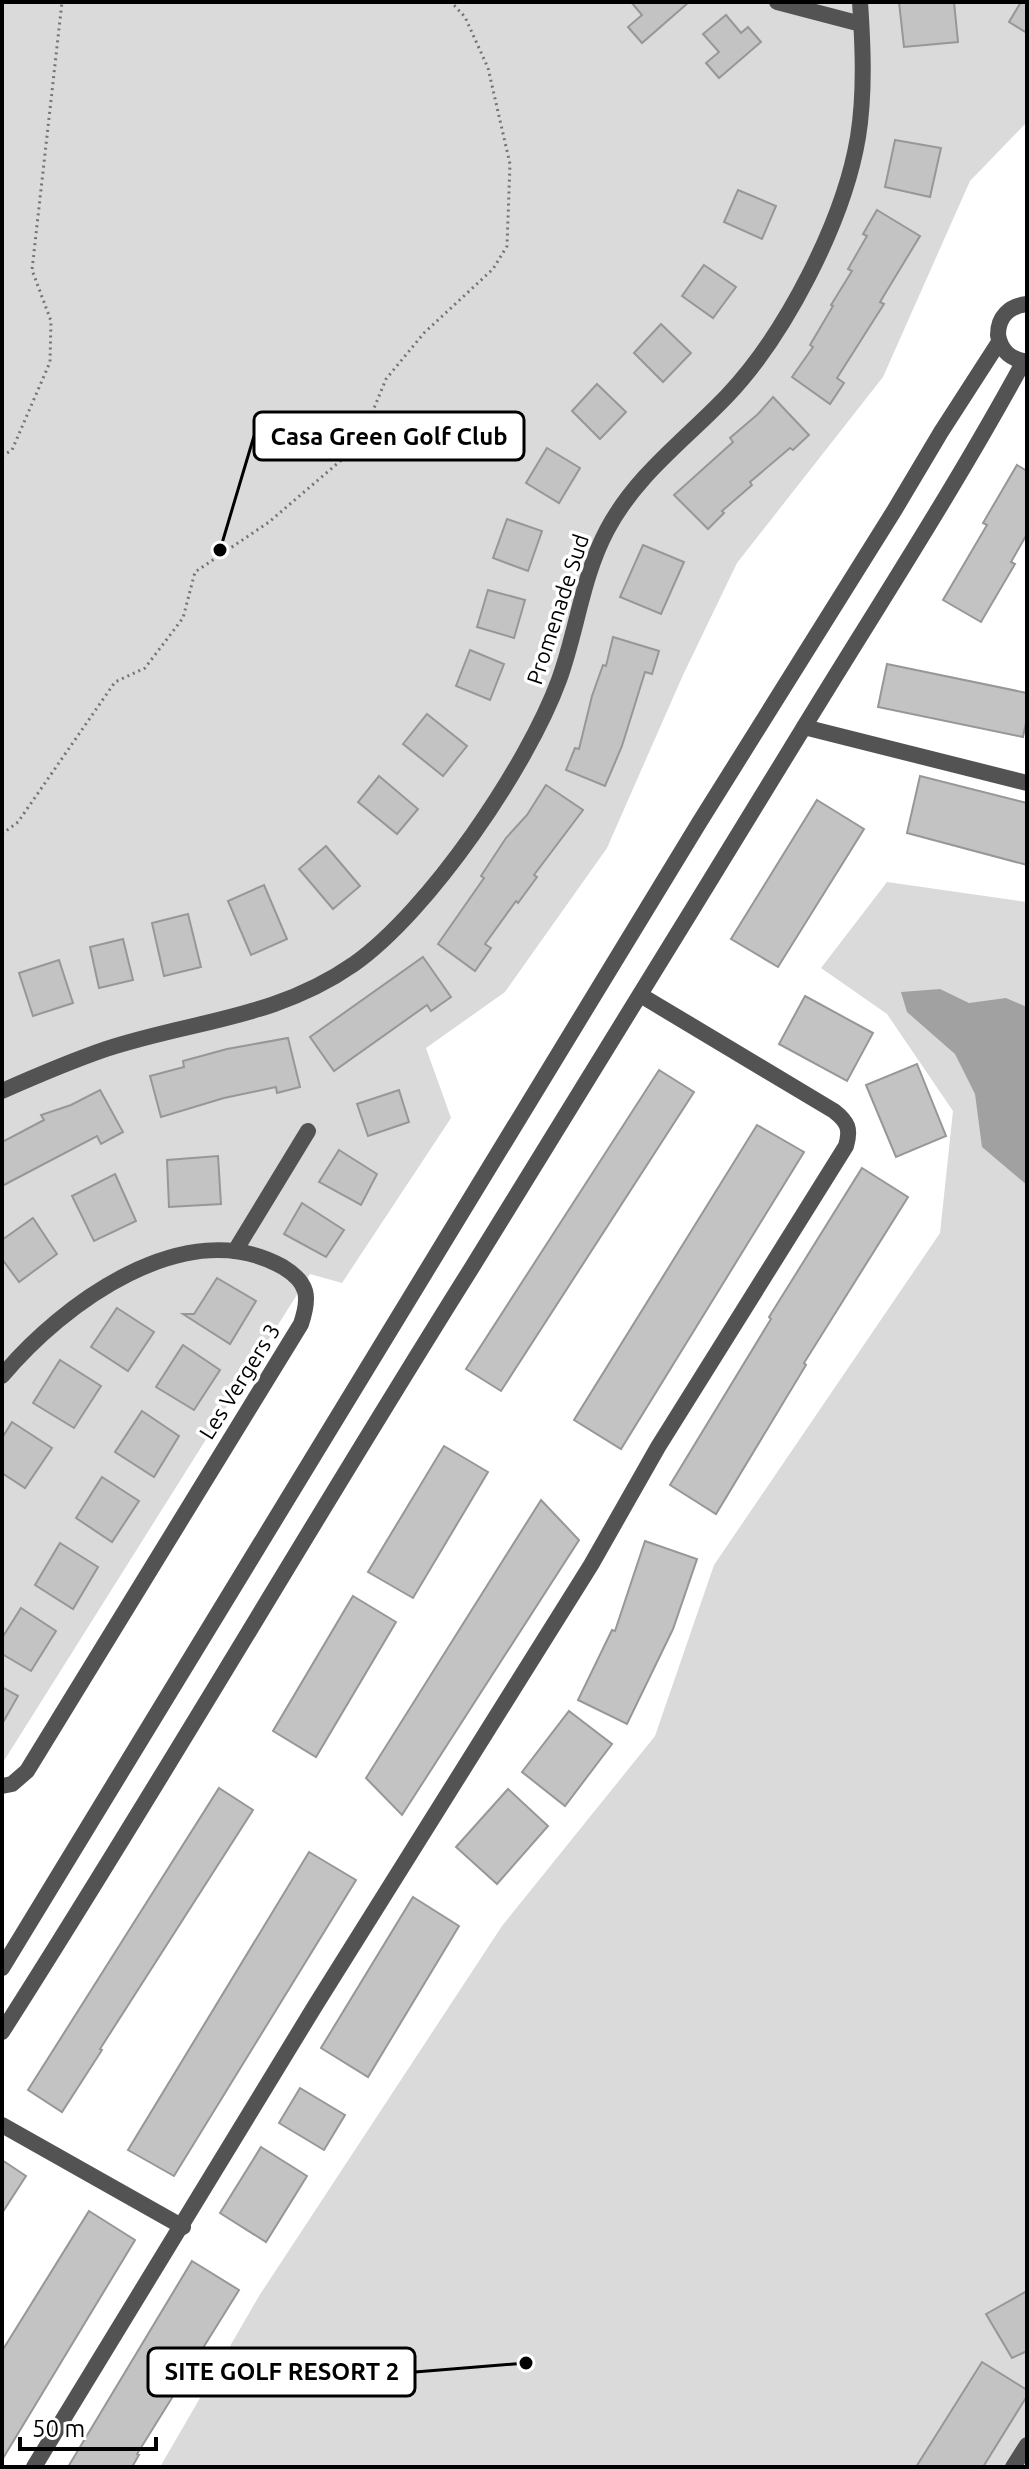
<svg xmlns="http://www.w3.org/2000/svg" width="1029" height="2469" font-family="Ubuntu,sans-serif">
<rect width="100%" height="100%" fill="#fff"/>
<g fill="#dadada">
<path d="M2,2H1027V122L970,181L883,377L737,563L683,675L607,848L505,992L426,1048L451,1118L342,1283L310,1274L2,1764Z"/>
<path d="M887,882L1027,902V2467H160L259,2296L502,1926L655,1736L714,1565L940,1233L953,1111L887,1014L821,968Z"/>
</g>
<path fill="#a1a1a1" d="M940,989L969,1003L1006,998L1027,1007V1185L982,1147L975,1094L955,1054L907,1012L901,992Z"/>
<g fill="#c3c3c3" stroke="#979797" stroke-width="2">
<path d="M631,2H689L642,43L628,27L642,15Z"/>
<path d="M899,2H954L958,42L904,47Z"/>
<path d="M1021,2H1027V33L1009,22Z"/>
<path d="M726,15L741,33L748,27L761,42L719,78L706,63L719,52L703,34Z"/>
<path d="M895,140L941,148L930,197L885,187Z"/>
<path d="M738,190L776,206L762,239L724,222Z"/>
<path d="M877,210L920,236L880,302L884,304L837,378L844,383L830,404L792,377L813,347L810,345L833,306L831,305L852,271L848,269L867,236L863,234Z"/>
<path d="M704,265L736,287L713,318L682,296Z"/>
<path d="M661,324L691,353L663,382L634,353Z"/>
<path d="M597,384L626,412L600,439L572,411Z"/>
<path d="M773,397L809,435L793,450L790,448L750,482L752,485L722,511L724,513L708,529L674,495L733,442L730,438L758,414Z"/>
<path d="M547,448L580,468L559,503L526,483Z"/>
<path d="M1017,465L1027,471V534L1011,562L1015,564L981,622L943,600L987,525L983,523Z"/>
<path d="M507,519L542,531L528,571L493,558Z"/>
<path d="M643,545L684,562L661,614L620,597Z"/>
<path d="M488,590L525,600L514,638L477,627Z"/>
<path d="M613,637L659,651L652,674L645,672L622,746L605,786L566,770L575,748L579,749L592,696L603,665L606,666Z"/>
<path d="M470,650L504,664L490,700L456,686Z"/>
<path d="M887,664L1027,693V718L1023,737L878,707Z"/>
<path d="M427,714L467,746L443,776L403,744Z"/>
<path d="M379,776L418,809L397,834L358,802Z"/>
<path d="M920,776L1027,803V865L907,833Z"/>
<path d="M546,785L583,810L534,875L537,877L518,903L516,901L485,944L491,948L475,971L438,944L484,878L481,876L506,838L527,815Z"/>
<path d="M817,800L864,829L778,967L731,939Z"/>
<path d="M326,846L360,886L333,909L299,869Z"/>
<path d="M264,885L287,939L251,955L228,901Z"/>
<path d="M188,914L201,967L164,976L152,923Z"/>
<path d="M123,939L133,980L99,988L90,947Z"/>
<path d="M423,957L451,997L431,1011L427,1005L334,1071L310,1037Z"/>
<path d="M59,960L73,1003L33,1016L19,973Z"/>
<path d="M805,996L873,1033L847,1081L779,1044Z"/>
<path d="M288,1038L300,1087L277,1093L276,1087L224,1098L161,1117L150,1076L184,1067L183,1061L227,1049Z"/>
<path d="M917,1064L946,1136L896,1157L866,1085Z"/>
<path d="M659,1070L694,1092L501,1391L466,1369Z"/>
<path d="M100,1090L123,1132L101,1144L97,1136L2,1186V1142L44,1120L41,1115L71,1105Z"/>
<path d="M399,1090L409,1122L368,1136L357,1104Z"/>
<path d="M757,1125L804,1152L621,1449L574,1420Z"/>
<path d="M339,1150L377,1174L361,1205L319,1182Z"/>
<path d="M218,1156L221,1204L169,1207L167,1160Z"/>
<path d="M862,1168L908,1197L804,1363L806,1365L716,1514L670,1485L771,1319L769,1317Z"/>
<path d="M115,1174L136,1221L94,1241L72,1196Z"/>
<path d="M302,1203L344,1230L326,1257L284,1234Z"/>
<path d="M33,1218L57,1254L19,1282L2,1259V1240Z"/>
<path d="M217,1278L256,1301L230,1344L183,1314H194Z"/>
<path d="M117,1308L154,1332L128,1371L91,1347Z"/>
<path d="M183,1345L220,1370L194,1410L156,1387Z"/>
<path d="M60,1360L101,1386L74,1428L33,1403Z"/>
<path d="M142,1411L179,1436L154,1477L115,1452Z"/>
<path d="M12,1422L52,1448L25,1488L2,1473V1438Z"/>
<path d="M444,1446L488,1472L413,1598L368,1572Z"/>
<path d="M102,1477L139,1501L112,1542L76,1518Z"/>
<path d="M541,1500L579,1540L402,1815L366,1778Z"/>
<path d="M645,1541L697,1559L673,1629L627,1724L578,1700L612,1630L615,1631Z"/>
<path d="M60,1543L98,1567L73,1609L35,1585Z"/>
<path d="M353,1596L396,1622L316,1757L273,1731Z"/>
<path d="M21,1608L56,1631L31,1671L2,1654V1638Z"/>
<path d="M2,1687L18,1696L2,1724Z"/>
<path d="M569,1711L612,1744L565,1806L522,1772Z"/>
<path d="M219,1788L253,1810L100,2049L102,2050L62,2112L28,2090Z"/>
<path d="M508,1789L548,1826L497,1884L456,1847Z"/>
<path d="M309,1852L356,1880L174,2176L128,2150Z"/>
<path d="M413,1897L459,1926L368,2077L321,2048Z"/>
<path d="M300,2088L345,2115L324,2150L279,2123Z"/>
<path d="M261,2147L307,2176L266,2242L220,2213Z"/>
<path d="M2,2160L26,2176L2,2213Z"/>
<path d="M89,2211L135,2240L2,2460V2351Z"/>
<path d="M192,2261L239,2290L137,2454L139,2455L132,2467H68Z"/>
<path d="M1027,2291V2351L1012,2358L986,2314Z"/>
<path d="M982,2362L1027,2390V2396L983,2467H916Z"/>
</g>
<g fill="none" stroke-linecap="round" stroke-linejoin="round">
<g stroke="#757575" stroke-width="3" stroke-dasharray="2 4" stroke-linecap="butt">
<path d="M2,456L12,450L50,362L51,321L32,270L62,2"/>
<path d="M2,834L18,822L115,682L145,668L183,618L195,572L269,522L359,445L386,379L424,333L493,269L507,246L510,164L488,68L465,17L451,2"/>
</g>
<g stroke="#535353" stroke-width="16">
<path d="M777,2L861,24"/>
<path d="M1027,304C1009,306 998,317 998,335C1001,352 1011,359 1027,362"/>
<path d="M804,727L1027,783"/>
<path d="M2,1091C36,1076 71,1061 106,1049C194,1020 275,1019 354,964C429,911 527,767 559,680C577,631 582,577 607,530C636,475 685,440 727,396C785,335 844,221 858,137C865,93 863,47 860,2"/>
<path d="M235,1251L308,1131"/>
<path d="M2,1376C62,1304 186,1212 283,1267C309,1283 310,1297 301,1324L27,1771L12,1784L2,1786"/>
<path d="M2,1968L699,823L894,511L941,432L999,342"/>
<path d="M2,2032C163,1780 312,1522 471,1269C582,1091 691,911 801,732C876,609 955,488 1024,361"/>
<path d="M2,2125L183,2227"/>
<path d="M34,2467L315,2006L591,1565L658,1447L846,1146C851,1129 848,1122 834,1111L642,996"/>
<path d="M1013,2467L1027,2445"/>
</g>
</g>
<g text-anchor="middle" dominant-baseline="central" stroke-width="7" stroke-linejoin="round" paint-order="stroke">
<g font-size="22" fill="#000" stroke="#fff">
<text transform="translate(557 609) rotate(-72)">Promenade Sud</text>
<text transform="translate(239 1381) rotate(-58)">Les Vergers 3</text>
</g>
</g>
<path fill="none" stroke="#000" stroke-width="3" d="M220 550L254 436M526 2363L415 2372"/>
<g fill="#000" stroke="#fff" stroke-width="3">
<circle cx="220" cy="550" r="8"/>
<circle cx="526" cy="2363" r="8"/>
</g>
<g fill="#fff" stroke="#000" stroke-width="3">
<rect x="254" y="412" width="270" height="48" rx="8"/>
<rect x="148" y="2348" width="267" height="48" rx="8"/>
</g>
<g font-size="24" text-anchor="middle" font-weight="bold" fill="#000">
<text x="389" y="445">Casa Green Golf Club</text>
<text x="282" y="2380">SITE GOLF RESORT 2</text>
</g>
<rect width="1029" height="2469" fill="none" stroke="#000000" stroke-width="8"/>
<path d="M20 2437v12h136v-12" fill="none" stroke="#000000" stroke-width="4"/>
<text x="32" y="2437" font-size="24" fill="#000000" stroke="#ffffff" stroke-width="6" paint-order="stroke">50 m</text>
</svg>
